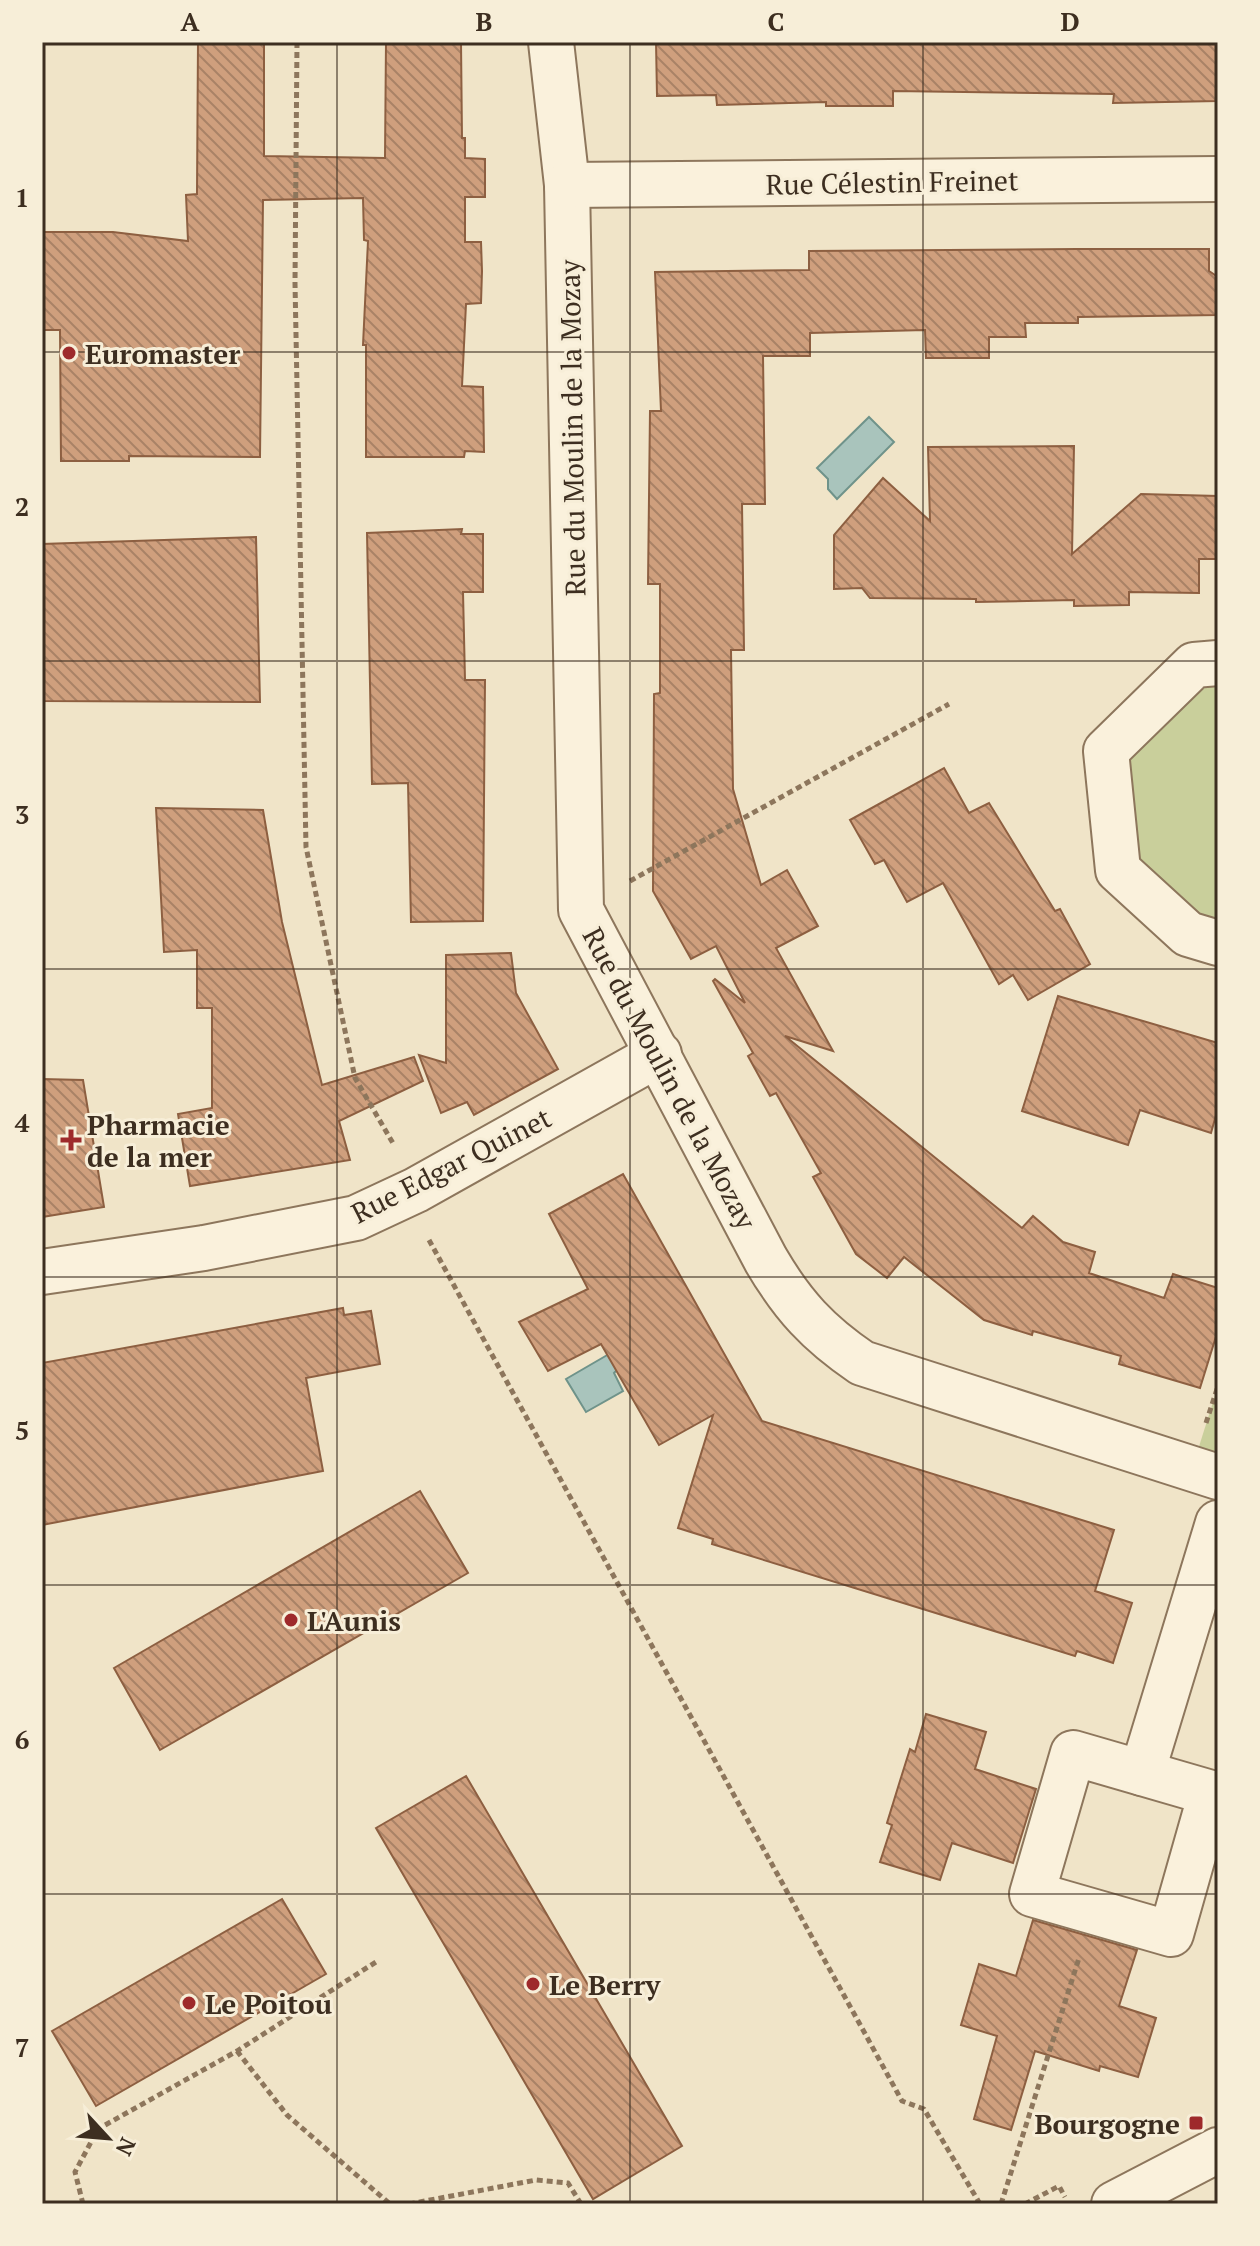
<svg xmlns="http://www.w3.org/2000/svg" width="1260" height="2246" font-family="'PT Serif',serif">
<defs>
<pattern id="building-back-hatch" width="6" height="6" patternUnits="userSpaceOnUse" patternTransform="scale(2)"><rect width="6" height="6" fill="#cf9f7d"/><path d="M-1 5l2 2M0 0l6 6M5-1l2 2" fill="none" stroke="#a98266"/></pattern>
</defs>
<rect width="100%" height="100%" fill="#f0e4c8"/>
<g fill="#c9cf9b">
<path d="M1218,663V943L1118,870L1106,751Z"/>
<path d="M1218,1386V1477L1192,1469Z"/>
</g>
<g fill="#a9c4bc" stroke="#6f938a" stroke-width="2">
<path d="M869,417L894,442L837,499L828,489V479L817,468Z"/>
<path d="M609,1354L618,1369L614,1373L623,1391L586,1412L566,1379Z"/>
</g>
<g fill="url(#building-back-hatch)" stroke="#8d5f41" stroke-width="2">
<path d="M198,42H264V156L385,158L386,42H461L462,138H465V158L485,159V197H465V242H481L482,271L481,303L466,304L462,386L483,387L484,452L465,451L464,457H366V345H363L368,241L364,240L363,198L263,200L260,457L129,456V461H61L60,330H42V232H113L188,241L186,195L197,194Z"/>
<path d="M656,42H1218V101L1113,103L1114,94L893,91V106H826V102L717,105L716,95L657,96Z"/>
<path d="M1077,249H1209V271L1218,277V315L1078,317V323H1025L1026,337H989V358H926L925,330L810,333V356H763L765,504H742L744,650H731L733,789L761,885L787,870L818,926L776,948L833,1051L785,1036L1022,1228L1033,1216L1063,1242L1095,1252L1089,1273L1164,1298L1173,1274L1218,1288V1330L1200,1388L1119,1364L1121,1356L1033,1331L1032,1335L984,1320L904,1257L887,1278L856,1254L813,1177L821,1173L776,1093L770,1096L748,1056L753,1053L713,981L715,979L745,1003L716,946L691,959L653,891L654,694L660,693V584H648L650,411H661L655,272L809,270V251Z"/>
<path d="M1074,446L1072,554L1141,494L1218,496V559H1199V593L1129,592V605L1074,606V600L976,602V599L870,598L862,588L834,589V535L883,478L930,521L928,447Z"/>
<path d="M462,529L461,534H483V592H463L465,680H485L483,921L411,922L408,783L372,784L367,533Z"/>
<path d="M256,537L260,702L42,701V544Z"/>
<path d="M944,768L969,813L989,803L1055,911L1060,909L1090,964L1028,1000L1013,975L999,984L943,883L907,902L884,860L875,864L850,820Z"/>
<path d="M156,808L263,810L282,922L322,1085L414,1057L423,1081L339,1121L350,1160L190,1186L178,1114L212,1108V1008H197V950L164,952Z"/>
<path d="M511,953L516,993L558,1069L474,1115L467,1102L441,1113L419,1055L446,1063V955Z"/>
<path d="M1058,996L1218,1043V1108L1211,1133L1140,1110L1128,1145L1022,1111Z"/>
<path d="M42,1079L83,1080L104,1207L42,1217Z"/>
<path d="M623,1174L762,1421L1114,1530L1095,1591L1132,1603L1113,1663L1077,1651L1075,1656L712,1544L713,1539L678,1528L713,1415L659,1445L601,1344L548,1371L519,1322L588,1289L549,1214Z"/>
<path d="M343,1308L344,1315L371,1311L380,1364L306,1378L323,1471L42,1525V1363Z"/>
<path d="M420,1491L468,1573L160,1750L114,1668Z"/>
<path d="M926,1714L986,1732L975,1769L1036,1789L1013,1863L952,1843L940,1880L880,1862L892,1825L887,1823L899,1784L910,1749L915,1752Z"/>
<path d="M466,1776L682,2146L593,2199L376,1828Z"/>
<path d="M282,1899L326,1974L96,2106L52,2031Z"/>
<path d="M1033,1920L1137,1950L1119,2006L1156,2018L1138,2077L1100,2066L1099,2071L1035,2051L1011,2130L974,2119L997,2036L961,2025L979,1964L1016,1976Z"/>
</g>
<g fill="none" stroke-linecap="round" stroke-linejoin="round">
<g stroke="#8d765c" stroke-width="48">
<g id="minor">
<path d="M551,42L567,185L581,910L766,1260C793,1306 818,1333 862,1363L1218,1477"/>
<path d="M567,185L1218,179"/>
<path d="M1218,663L1194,665L1106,751L1118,870L1188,934L1218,943"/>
<path d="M42,1272L204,1248L356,1218L416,1190L659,1054"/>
<path d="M1073,1753L1211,1793L1171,1934L1032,1894Z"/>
<path d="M1142,1773L1218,1523"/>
</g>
</g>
<g stroke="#8d765c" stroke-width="48">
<path id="tertiary" d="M1114,2204L1218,2150"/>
</g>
<g stroke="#8d765c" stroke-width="5" stroke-dasharray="6 4" stroke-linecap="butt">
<path d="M297,42L295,283L306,847L355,1078L394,1145"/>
<path d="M630,881L949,704"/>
<path d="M429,1240L902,2101L924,2109L980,2204"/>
<path d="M1206,1423L1218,1386"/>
<path d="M237,2051L287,2115L390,2204"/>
<path d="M83,2204L75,2172L98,2129L237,2051L379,1960"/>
<path d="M409,2204L536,2180L568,2183L581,2204"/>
<path d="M1001,2204L1079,1958"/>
<path d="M1025,2204L1059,2186L1065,2197"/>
</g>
<use href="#minor" stroke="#faf1dc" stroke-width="44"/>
<use href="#tertiary" stroke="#faf1dc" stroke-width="44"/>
</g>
<path fill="none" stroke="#3d2e20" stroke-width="2" stroke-opacity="0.55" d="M337,42V2204M630,42V2204M923,42V2204M42,352H1218M42,661H1218M42,969H1218M42,1277H1218M42,1585H1218M42,1894H1218"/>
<g fill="#9e2a2b" stroke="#f7eed8" stroke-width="3">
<circle cx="69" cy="353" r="8"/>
<path d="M67 1128h8v8h8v8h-8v8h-8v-8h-8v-8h8z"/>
<circle cx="291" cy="1620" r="8"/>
<circle cx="533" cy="1984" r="8"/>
<circle cx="189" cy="2003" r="8"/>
<rect x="1188" y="2115" width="16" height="16" rx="4"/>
</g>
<g text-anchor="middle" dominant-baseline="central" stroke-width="6" stroke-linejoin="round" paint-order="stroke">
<g font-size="28" fill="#3d2e20" stroke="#f7eed8">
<text transform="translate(892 182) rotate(-1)">Rue Célestin Freinet</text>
<text transform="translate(572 428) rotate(-91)">Rue du Moulin de la Mozay</text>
<text transform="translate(670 1078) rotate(62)">Rue du Moulin de la Mozay</text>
<text transform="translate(451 1165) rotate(-27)">Rue Edgar Quinet</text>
</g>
<g font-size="28" font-weight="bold" fill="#3d2e20" stroke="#f7eed8" text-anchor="start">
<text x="85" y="353">Euromaster</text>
<text x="87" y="1124">Pharmacie<tspan x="87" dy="32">de la mer</tspan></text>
<text x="307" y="1620">L'Aunis</text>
<text x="549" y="1984">Le Berry</text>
<text x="205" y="2003">Le Poitou</text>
<text x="1180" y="2123" text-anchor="end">Bourgogne</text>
</g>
</g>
<rect width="1260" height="2246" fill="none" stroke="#f7eed8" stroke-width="88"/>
<g transform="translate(108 2138) rotate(116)" stroke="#f7eed8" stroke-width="6" paint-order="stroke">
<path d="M0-6L14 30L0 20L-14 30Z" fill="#3d2e20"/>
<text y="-12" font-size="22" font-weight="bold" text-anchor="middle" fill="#3d2e20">N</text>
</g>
<rect x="44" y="44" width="1172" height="2158" fill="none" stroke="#3d2e20" stroke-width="3"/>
<g font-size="26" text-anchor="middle" font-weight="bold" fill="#3d2e20">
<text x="190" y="31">A</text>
<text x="484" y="31">B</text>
<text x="776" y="31">C</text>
<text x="1070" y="31">D</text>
<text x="22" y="207">1</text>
<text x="22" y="516">2</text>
<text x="22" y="824">3</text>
<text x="22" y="1132">4</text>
<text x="22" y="1440">5</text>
<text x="22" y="1749">6</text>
<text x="22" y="2057">7</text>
</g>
</svg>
